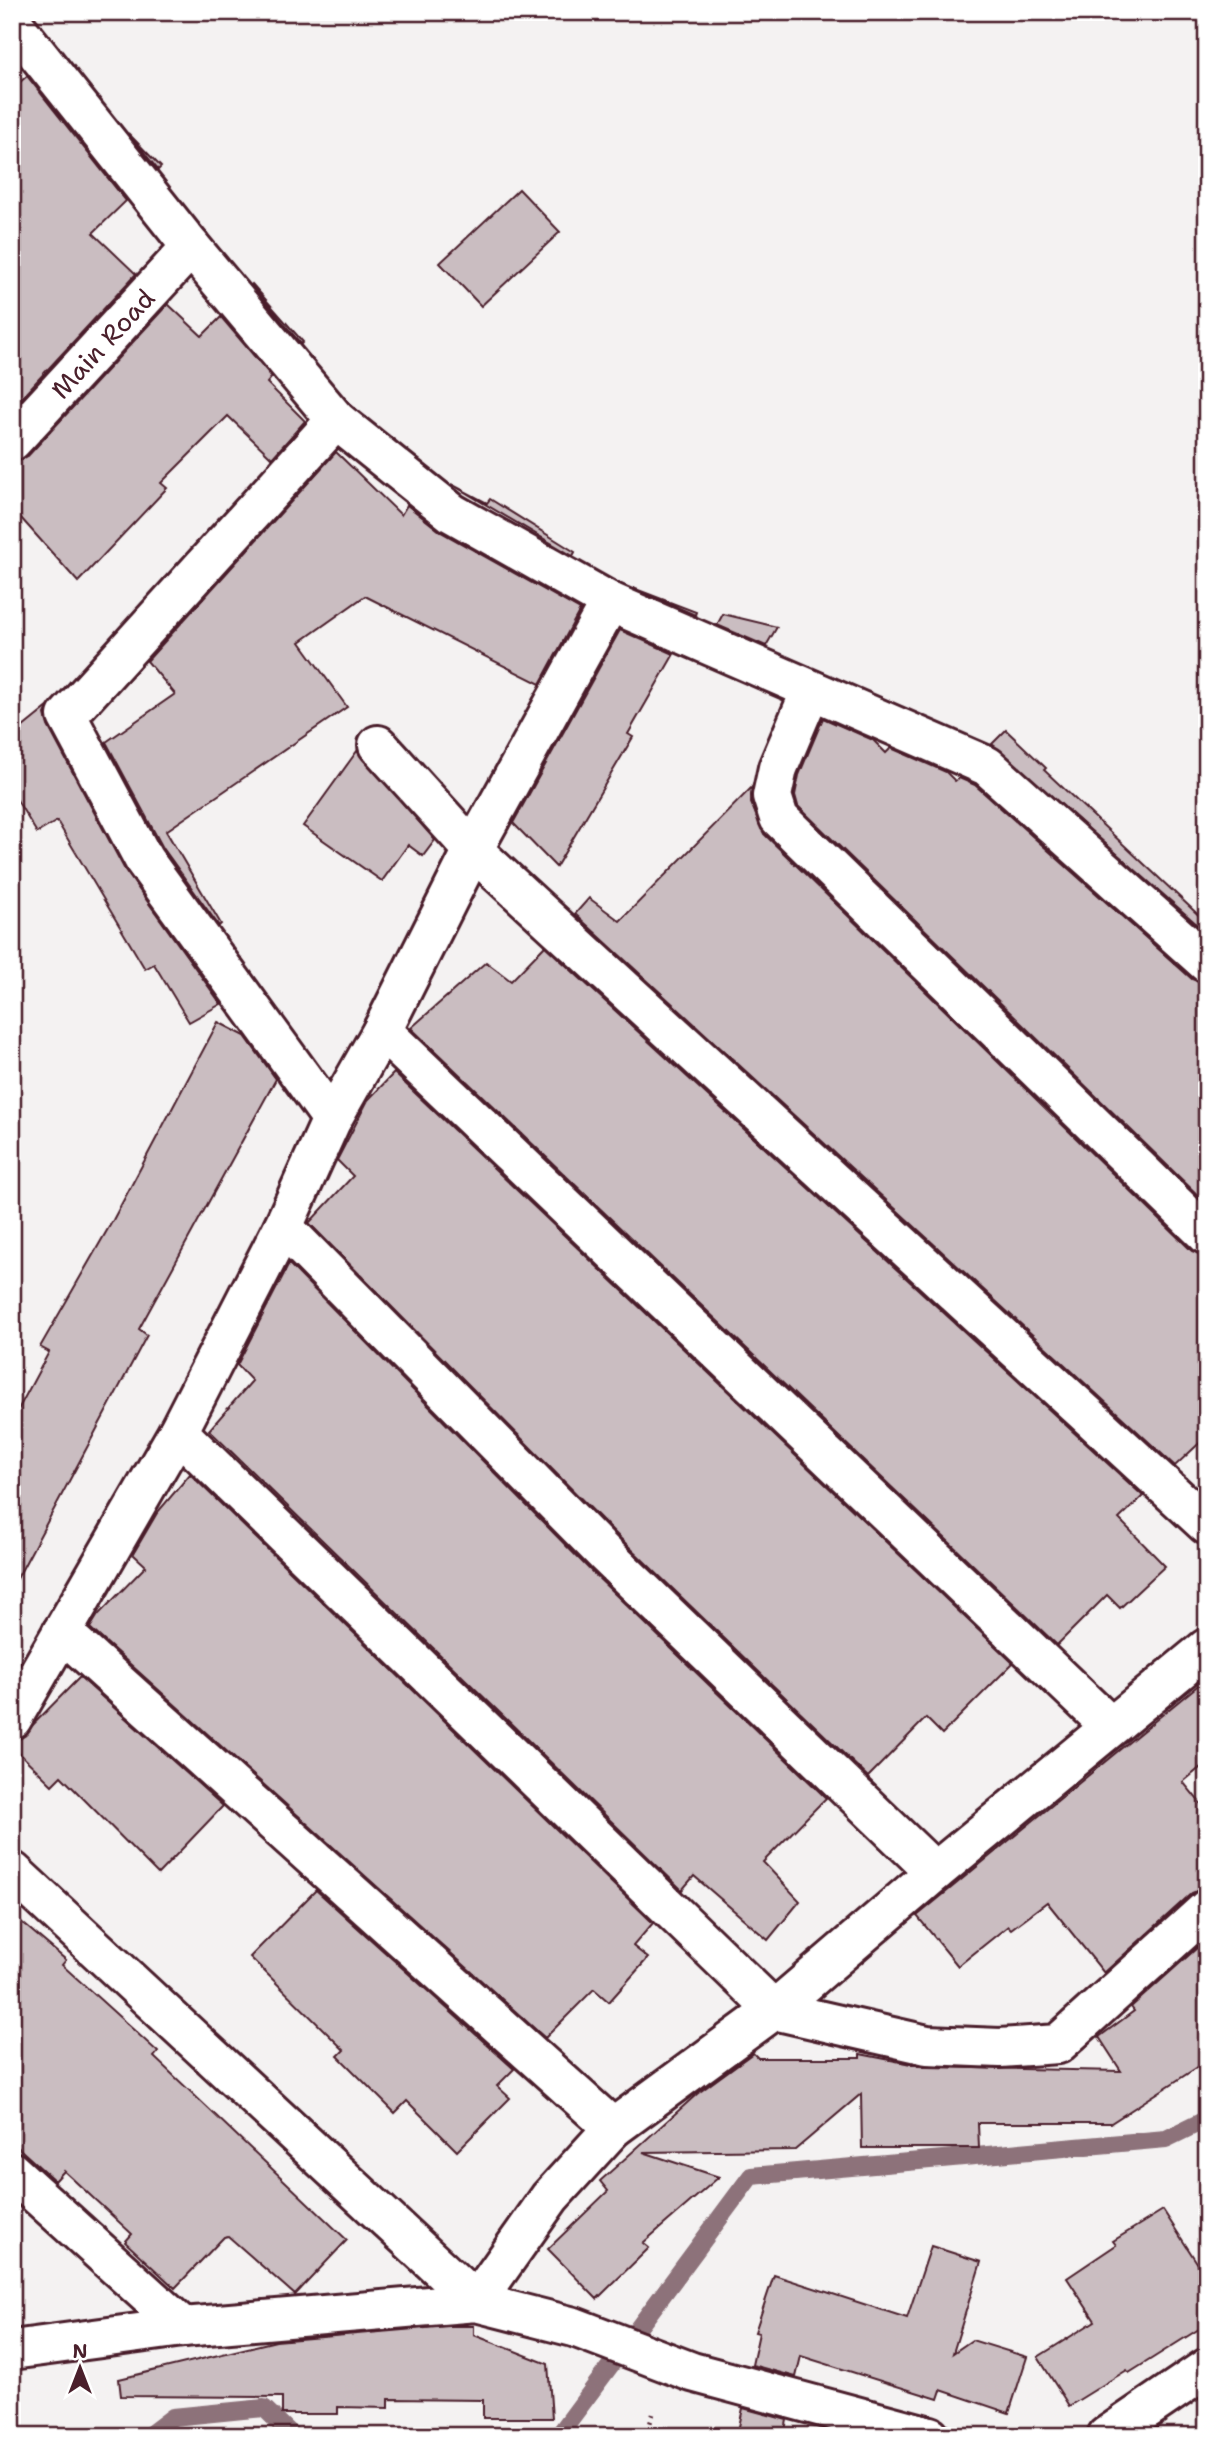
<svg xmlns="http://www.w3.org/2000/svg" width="1219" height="2448" font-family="'Shantell Sans',sans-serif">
<rect width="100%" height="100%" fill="#f4f2f2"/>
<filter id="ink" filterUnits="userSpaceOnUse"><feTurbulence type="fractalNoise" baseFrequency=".0143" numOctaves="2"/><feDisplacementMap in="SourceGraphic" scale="14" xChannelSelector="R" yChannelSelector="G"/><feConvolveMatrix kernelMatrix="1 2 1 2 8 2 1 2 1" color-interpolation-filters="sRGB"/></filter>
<g filter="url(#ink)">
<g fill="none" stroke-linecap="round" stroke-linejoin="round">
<g stroke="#8d727a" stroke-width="18">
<path d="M148,2436L173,2417L264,2408L293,2436"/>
<path d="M558,2436L751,2176L1166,2139L1207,2119"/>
</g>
</g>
<g fill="#cabdc1" stroke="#4a1f2b" stroke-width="2">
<path d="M27,76L126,201L93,233L136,274L12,408V89Z"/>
<path d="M128,133L161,167L158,170Z"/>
<path d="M519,189L560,232L481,306L440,263Z"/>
<path d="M252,284L303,342L301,344L251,285Z"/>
<path d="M168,304L202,336L221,317L272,377L267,383L305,421L272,458L228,416L161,483L167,488L78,582L12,508V462L28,456Z"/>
<path d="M336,452L401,515L407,505L441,532L580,610L540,684L365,596L300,642L347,707L166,831L221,924L219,926L163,848L106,742L175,694L147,661Z"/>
<path d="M451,484L487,503L490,499L575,552L573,556Z"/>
<path d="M633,588L696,612L695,615Z"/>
<path d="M723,614L777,627L766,646L717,625Z"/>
<path d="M620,630L674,654L628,734L633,737L556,867L513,823Z"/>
<path d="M49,706L45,714L48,726L125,870L221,1004L189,1022L154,964L145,969L57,821L37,833L12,792V736Z"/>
<path d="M823,718L873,740L886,753L891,748L946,772L955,781L959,778L975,785L1192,979L1207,984V1204L798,806L795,795L799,775Z"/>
<path d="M1006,730L1046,768L1044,770L1207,923V933L992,744Z"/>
<path d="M357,751L435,840L423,856L408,845L382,881L303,826Z"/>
<path d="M752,787L751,803L764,834L1192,1251L1207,1256V1436L1175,1466L575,914L589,898L620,921Z"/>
<path d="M545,946L1143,1496L1119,1519L1165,1566L1120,1608L1107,1595L1057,1645L411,1028L486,962L511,981Z"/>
<path d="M218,1022L245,1036L276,1079L139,1329L147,1335L12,1588V1421L49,1352L40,1347L113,1220Z"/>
<path d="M394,1073L1013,1663L942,1734L926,1718L868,1777L620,1538L309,1223L353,1176L337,1160L368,1100Z"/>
<path d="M289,1264L590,1570L826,1798L763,1862L800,1901L768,1940L694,1876L682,1890L209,1430L252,1381L237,1365Z"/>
<path d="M190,1474L653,1923L633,1946L648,1958L609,2002L594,1989L545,2038L90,1628L98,1615L146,1566L133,1554L157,1513Z"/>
<path d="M80,1677L223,1806L158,1874L61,1776L52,1785L12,1746Z"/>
<path d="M1207,1678V1762L1183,1782L1207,1811V1888L1192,1893L1104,1973L1047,1902L1011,1929L1008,1926L958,1966L917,1916Z"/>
<path d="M316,1890L514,2069L497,2086L510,2098L457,2151L407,2101L395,2113L338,2056L344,2050L250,1957Z"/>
<path d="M12,1914L66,1960L62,1965L158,2052L154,2057L347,2240L295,2295L228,2236L224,2237L175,2288L125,2242L132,2234L64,2171L55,2181L12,2142Z"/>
<path d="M1207,1939V2061L1111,2123H978L979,2148H862L861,2094L795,2150L643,2152L719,2177L643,2243L649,2248L597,2299L548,2249L608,2191L600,2181L697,2094L753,2053L758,2058H860V2054L926,2067L1121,2071L1099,2037L1134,2011L1131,2007Z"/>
<path d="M1163,2210L1207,2278V2324L1129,2373L1127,2370L1069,2406L1038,2357L1095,2321L1067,2278L1116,2245L1113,2241Z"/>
<path d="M931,2246L981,2262L953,2353L972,2340L1027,2357L1009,2413L941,2390L938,2399L801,2356L796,2377L752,2365L759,2333L755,2332L774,2275L907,2318Z"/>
<path d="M449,2326H474V2335L548,2364L552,2418H483V2400L389,2399V2408L338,2407V2414H282V2397L121,2396L119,2379L276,2341Z"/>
<path d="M743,2408L787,2420L784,2436H737Z"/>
</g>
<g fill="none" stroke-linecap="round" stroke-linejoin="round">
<g stroke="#4a1f2b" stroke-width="44">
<g id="street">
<path d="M12,22L191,247"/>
<path d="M811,690L778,768L772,796L779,818L1207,1235"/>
<path d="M378,745L473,850L1207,1525"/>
<path d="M382,1031L1110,1726"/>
<path d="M332,1119L144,860L67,716L336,420"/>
<path d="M283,1227L605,1554L935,1872"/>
<path d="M178,1432L774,2010L927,2045L1000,2048L1058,2044L1207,1909"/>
<path d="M62,1632L613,2128"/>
<path d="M12,1719L178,1432L283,1227L332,1119L382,1031L473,850L610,602"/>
<path d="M12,1871L476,2302"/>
<path d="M12,2172L183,2327"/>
<path d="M12,2350L183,2327L476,2302L574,2327L692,2372L930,2436"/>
<path d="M1107,2436L1207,2368"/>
</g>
</g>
<g stroke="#4a1f2b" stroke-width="44">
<g id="secondary">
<path id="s1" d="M12,441L191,247L336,420L452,513L610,602L987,766L1207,963"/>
<path d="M476,2302L550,2197L613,2128L774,2010L935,1872L1207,1648"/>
</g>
</g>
<path stroke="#4a1f2b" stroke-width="4.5" stroke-dasharray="2 5" stroke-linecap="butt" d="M646,2436L654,2411"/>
<use href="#street" stroke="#fff" stroke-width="38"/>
<use href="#secondary" stroke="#fff" stroke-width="38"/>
</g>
</g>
<g text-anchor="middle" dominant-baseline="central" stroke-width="5" stroke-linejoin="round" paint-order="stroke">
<g font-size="26" fill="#4a1f2b" stroke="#fff">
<text stroke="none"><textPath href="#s1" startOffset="133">Main Road</textPath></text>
</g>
</g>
<rect width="1219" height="2448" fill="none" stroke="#fff" stroke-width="42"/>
<rect x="21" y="21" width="1177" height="2406" fill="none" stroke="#4a1f2b" stroke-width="2.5" filter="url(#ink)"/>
<g transform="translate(80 2368)" stroke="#ffffff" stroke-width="5" paint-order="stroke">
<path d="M0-5L12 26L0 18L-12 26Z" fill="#4a1f2b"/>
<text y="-10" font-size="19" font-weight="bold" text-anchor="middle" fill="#4a1f2b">N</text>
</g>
</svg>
